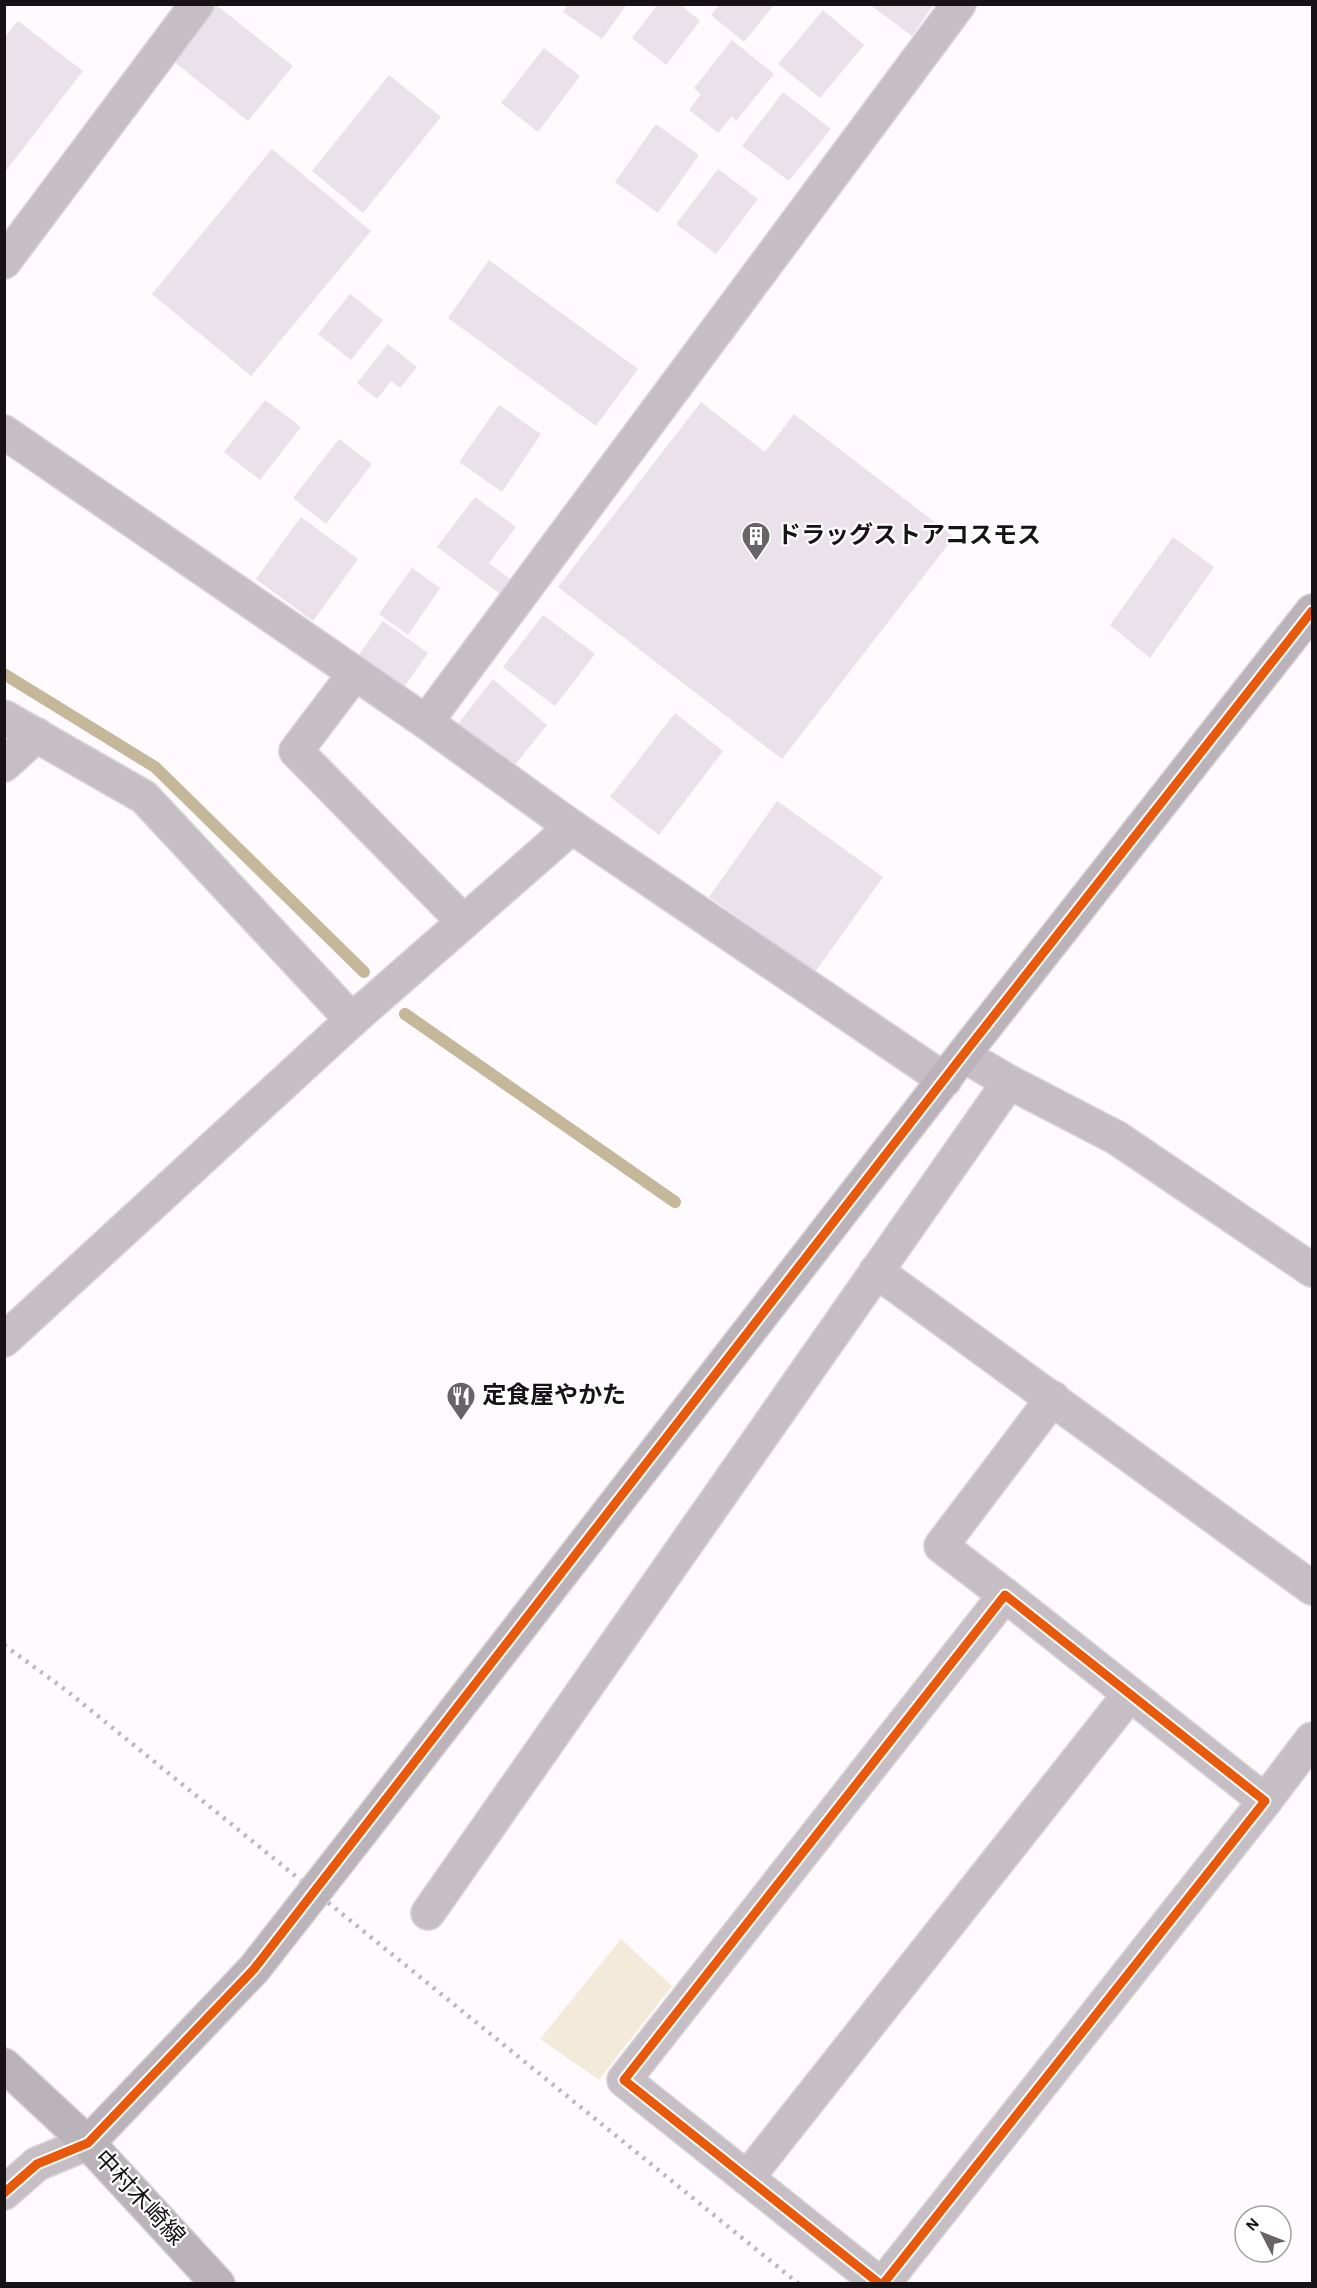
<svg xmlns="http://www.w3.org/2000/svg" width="1317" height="2288" font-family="'Alegreya Sans','Noto Sans JP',sans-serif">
<rect width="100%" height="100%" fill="#fefafe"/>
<path fill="#f3eada" d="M621,1939L672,1986L599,2080L540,2039Z"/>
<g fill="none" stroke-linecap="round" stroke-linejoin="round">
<g stroke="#c5b799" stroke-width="12">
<path d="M4,674L155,767L364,972"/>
<path d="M405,1014L675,1202"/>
</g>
</g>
<g fill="#eae1ea">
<path d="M215,4L293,66L248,121L172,60Z"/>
<path d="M568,4H627L602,39L563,12Z"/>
<path d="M658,4H680L700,21L666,65L632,38Z"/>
<path d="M720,4H775L744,42L711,15Z"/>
<path d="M869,4H934L912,36Z"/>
<path d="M823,10L864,45L820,98L778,64Z"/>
<path d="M18,21L83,71L4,173V38Z"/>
<path d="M732,40L774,74L736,121L732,116L718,133L689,110L701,94L694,88Z"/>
<path d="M544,48L580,76L538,132L501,103Z"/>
<path d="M389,75L441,117L363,213L312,171Z"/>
<path d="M783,92L831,129L789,181L742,146Z"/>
<path d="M656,124L699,155L658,213L615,182Z"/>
<path d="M272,149L371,231L251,376L152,294Z"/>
<path d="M718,169L758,199L716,254L676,224Z"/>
<path d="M489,260L638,369L596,426L448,318Z"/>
<path d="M350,294L383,320L351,360L318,334Z"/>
<path d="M388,344L417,367L400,388L391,381L377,399L357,383Z"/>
<path d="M265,400L301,427L260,480L224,452Z"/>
<path d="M701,402L765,452L794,414L954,537L782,759L558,587Z"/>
<path d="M499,405L541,434L502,492L459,462Z"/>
<path d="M339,439L372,464L326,524L293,498Z"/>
<path d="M475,497L516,527L489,563L514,582L503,596L437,547Z"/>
<path d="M301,517L358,559L313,621L256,579Z"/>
<path d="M1173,537L1214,567L1150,658L1110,625Z"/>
<path d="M412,568L440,588L408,635L379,614Z"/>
<path d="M543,615L595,654L555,706L503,667Z"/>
<path d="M383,621L428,653L401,691L356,659Z"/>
<path d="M493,679L547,725L510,771L454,729Z"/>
<path d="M675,713L723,751L659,835L610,797Z"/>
<path d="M777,801L883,877L815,972L709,897Z"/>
</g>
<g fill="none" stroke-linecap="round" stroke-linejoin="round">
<g stroke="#d8d6d8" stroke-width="36">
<g id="street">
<path d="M4,262L197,4"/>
<path d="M4,432L426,722L572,827L945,1080"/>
<path d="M355,673L296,751L464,922"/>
<path d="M4,717L144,797L352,1020"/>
<path d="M426,722L959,4"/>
<path d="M4,765L37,735"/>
<path d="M963,1055L1009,1082L1117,1138L1312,1270"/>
<path d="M876,1271L1312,1588"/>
<path d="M4,1340L352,1020L572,827"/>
<path d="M1005,1595L941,1546L1053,1398"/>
<path d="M1265,1801L1312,1739"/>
<path d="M428,1913L1009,1082"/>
<path d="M747,2178L1130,1694"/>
<path d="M4,2193L37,2164L88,2143"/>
<path d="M880,2284L624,2080L1005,1595L1265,1801L883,2284"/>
</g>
</g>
<g stroke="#d8d6d8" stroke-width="36">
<g id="secondary">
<path d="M362,1831L963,1055L1312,611"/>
<path d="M4,2065L88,2143L218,2284"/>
<path d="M88,2143L254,1969"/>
</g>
</g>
<use href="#street" stroke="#c5bfc5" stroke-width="33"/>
<use href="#secondary" stroke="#bab3ba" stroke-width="33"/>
<path stroke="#bcb8bc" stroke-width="4.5" stroke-dasharray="3 6" stroke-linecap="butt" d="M4,1645L67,1691L799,2284"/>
<g stroke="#d8d6d8" stroke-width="36" stroke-linecap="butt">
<path id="secondary-bridge" d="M254,1969L362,1831"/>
</g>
<use href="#secondary-bridge" stroke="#bab3ba" stroke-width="33"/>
<g stroke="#fff" stroke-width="13">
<g id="cycleway">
<path d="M4,2193L37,2164L88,2143L254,1969L963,1055L1312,611"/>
<path d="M880,2284L624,2080L1005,1595L1265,1801L883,2284"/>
</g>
</g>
<use href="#cycleway" stroke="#e8590c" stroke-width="9"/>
</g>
<defs>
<g id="building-pin" transform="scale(1.5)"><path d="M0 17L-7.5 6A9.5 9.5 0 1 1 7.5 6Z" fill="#676367" stroke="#fff"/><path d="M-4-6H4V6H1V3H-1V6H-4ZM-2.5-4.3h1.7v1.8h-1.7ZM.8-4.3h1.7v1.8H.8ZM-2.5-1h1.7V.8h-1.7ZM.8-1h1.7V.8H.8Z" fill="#fff"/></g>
<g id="restaurant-pin" transform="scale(1.5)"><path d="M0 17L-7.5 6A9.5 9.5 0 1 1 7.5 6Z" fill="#676367" stroke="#fff"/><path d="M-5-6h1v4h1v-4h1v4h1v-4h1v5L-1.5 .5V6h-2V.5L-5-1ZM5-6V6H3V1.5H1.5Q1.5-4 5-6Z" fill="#fff"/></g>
</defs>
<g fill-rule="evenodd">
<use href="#building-pin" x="756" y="536"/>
<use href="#restaurant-pin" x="461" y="1396"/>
</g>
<g text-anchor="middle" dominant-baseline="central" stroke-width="4.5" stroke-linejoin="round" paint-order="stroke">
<g font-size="24" font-weight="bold" fill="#161216" stroke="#fff" text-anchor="start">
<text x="777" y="536">ドラッグストアコスモス</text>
<text x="482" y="1396">定食屋やかた</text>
</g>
<g font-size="24" fill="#161216" stroke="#fff">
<text transform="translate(139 2198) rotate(47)">中村木崎線</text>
</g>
</g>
<rect width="1317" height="2288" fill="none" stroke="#161216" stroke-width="12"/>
<g transform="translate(1263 2234) rotate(312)"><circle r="28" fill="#ffffff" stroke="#a2a0a2" stroke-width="1.5"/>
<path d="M0-4.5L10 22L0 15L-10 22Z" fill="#676367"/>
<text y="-9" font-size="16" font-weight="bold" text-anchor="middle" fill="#161216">N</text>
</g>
</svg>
